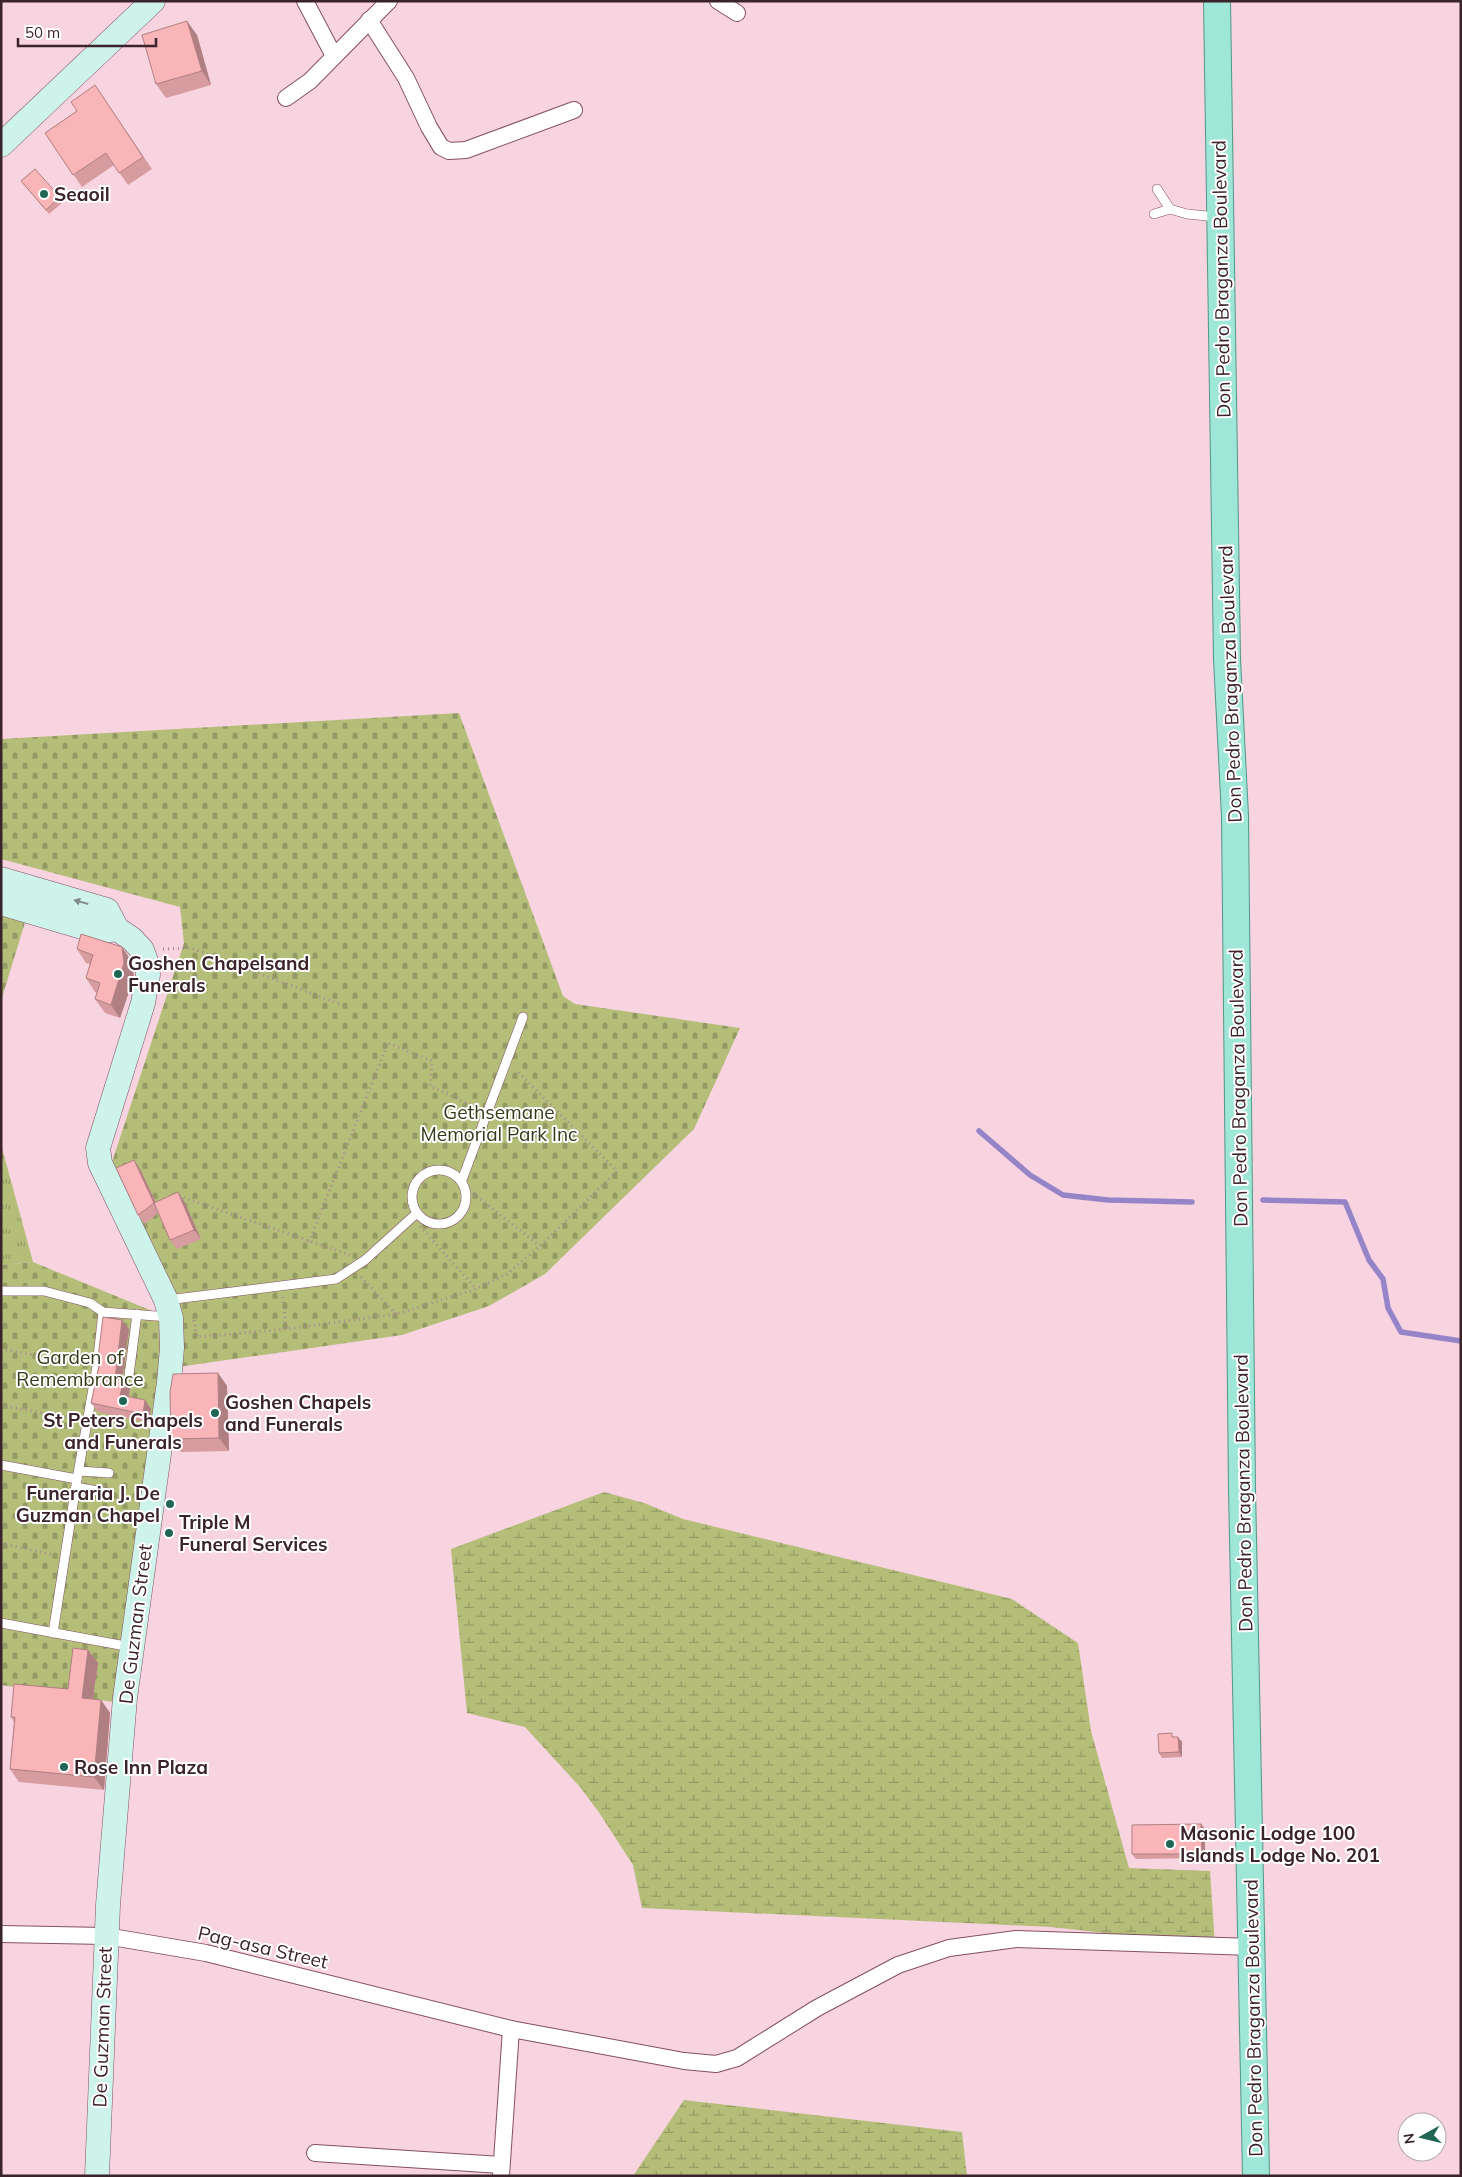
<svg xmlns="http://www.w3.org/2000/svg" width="1462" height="2177" font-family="Mulish,sans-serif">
<defs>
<pattern id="grass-tufts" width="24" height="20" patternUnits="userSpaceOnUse" patternTransform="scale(1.25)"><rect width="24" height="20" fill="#b4be79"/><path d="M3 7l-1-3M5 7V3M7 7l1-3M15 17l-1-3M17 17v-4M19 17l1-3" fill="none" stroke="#939a63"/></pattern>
<pattern id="wetland-marsh" width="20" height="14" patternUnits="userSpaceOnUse" patternTransform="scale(1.25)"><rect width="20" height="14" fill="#b4be79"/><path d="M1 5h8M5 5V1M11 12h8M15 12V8" fill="none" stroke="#939a63"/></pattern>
<pattern id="cemetery-stones" width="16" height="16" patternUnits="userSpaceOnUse" patternTransform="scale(1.25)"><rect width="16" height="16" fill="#b4be79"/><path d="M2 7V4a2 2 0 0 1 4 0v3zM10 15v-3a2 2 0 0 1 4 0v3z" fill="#939a63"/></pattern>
</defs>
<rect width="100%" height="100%" fill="#f8d3e0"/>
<path fill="url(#grass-tufts)" d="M1,1144L33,1262L1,1265Z"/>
<g fill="url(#wetland-marsh)">
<path d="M604,1492L644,1503L683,1519L1012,1599L1078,1643L1091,1731L1129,1868L1210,1871L1215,1945L1051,1927L642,1908L633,1865L598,1811L580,1787L525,1727L467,1713L451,1549Z"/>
<path d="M684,2100L962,2132L967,2176H633Z"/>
</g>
<g fill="url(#cemetery-stones)">
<path d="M459,713L563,996L575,1004L740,1028L694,1129L545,1274L489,1306L402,1335L178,1367L112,1162L184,943L180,907L1,859V739Z"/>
<path d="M1,912L26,919L1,1001Z"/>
<path d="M33,1262L162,1315L164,1327L156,1402L113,1702L1,1685V1265Z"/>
</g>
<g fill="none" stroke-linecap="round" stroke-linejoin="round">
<g stroke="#9584c7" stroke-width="5.5">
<path d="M979,1131L1030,1175L1063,1195L1108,1200L1192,1202"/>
<path d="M1263,1200L1345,1202L1369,1260L1383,1279L1388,1308L1401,1332L1461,1341"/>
</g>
<g stroke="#845064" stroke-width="10">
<g id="lane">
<path d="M1157,189L1170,209L1187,214L1217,217"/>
<path d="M1154,214L1170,209"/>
<circle cx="439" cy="1197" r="27"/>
<path d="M462,1180L523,1017"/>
<path d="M1,1291H44L90,1303L103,1312L169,1317"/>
<path d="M167,1300L336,1279L365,1260L417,1213"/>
<path d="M129,1375L137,1314"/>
<path d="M1,1465L77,1479L53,1633"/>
<path d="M79,1471L109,1473"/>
<path d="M77,1479L97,1366L103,1312"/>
<path d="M76,1487L108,1493"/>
<path d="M1,1623L131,1647"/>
</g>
</g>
<g stroke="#845064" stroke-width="18">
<g id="street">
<path d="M305,1L334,56"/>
<path d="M718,1L737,13"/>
<path d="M369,20L406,78L429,127L441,147L449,151L466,150L574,110"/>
<path d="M286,98L310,81L389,1"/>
<path d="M1,1934L106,1936L206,1953L511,2029L684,2061L716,2064L737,2058L817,2008L898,1965L949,1948L1016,1939L1252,1947"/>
<path d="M315,2153L501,2165"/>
<path d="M501,2176L511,2029"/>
</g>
</g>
<g stroke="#845064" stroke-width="25">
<g id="secondary">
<path d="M1,145L153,1"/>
<path d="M1,879L107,910L117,929L132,939L142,950L147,964L148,975L143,1003L98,1148L100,1163L166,1300L171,1318L172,1348L169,1382L125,1698L108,1905L97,2176"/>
<path d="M1,903L99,932L117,929"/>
</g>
</g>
<g stroke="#519788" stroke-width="28">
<path id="primary" d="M1217,1L1227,659L1235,816L1242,1489L1256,2176"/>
</g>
<g stroke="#a78893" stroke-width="3" stroke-dasharray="1 4" stroke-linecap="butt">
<path d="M163,949L191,948L340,1004"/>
<path d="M469,1190L540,1246"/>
<path d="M179,1196L350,1255"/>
<path d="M420,1226L476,1289"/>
<path d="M309,1242L388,1043L432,1061L430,1086L475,1107"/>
<path d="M361,1277L396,1314"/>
<path d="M283,1297L286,1329"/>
<path d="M194,1320L197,1337L286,1329L397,1314L476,1289L507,1274L540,1246L617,1171L516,1070"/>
<path d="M1,1349L84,1364"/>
<path d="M1,1406L75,1418"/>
<path d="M1,1543L53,1555"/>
</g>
<use href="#lane" stroke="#fff" stroke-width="9"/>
<use href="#street" stroke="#fff" stroke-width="16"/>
<use href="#secondary" stroke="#cef3ea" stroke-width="24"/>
<use href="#primary" stroke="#9ee6d6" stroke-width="26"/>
</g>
<g fill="#d79c9f">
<path d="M197,35L211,85L166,98L156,84Z"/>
<path d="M95,85L152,169L128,185L114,165L82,187L45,133L77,111Z"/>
<path d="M21,181L60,197L63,202L49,214Z"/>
<path d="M77,949L131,960L134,977L120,1018L105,1013L95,999L97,992H95L86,978L90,964L86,963Z"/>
<path d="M140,1169L156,1202L184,1201L201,1239L177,1249L170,1240L158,1213L145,1224L138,1215Z"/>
<path d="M122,1320L129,1329L122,1380L130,1389L128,1397L145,1400L151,1409L149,1423L98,1412L91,1403L100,1359L98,1357Z"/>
<path d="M218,1373L227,1386L229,1451L181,1452L171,1439Z"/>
<path d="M88,1650L98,1663L93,1699L101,1700L110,1713L104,1790L19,1782L10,1769L14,1722L11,1717L68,1689Z"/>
<path d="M1175,1737L1182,1742V1757L1162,1758L1159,1753Z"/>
<path d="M1201,1824L1205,1829V1858L1136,1859L1132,1854Z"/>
</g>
<g fill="#af7f82">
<path d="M187,21L197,35L211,85L202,71Z"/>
<path d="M122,947L131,960L134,977L120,1018L111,1005Z"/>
<path d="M134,1160L140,1169L160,1212L154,1203Z"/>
<path d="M178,1192L184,1201L201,1239L194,1230Z"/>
<path d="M122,1320L129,1329L121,1388L115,1379Z"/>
<path d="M218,1373L227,1386L229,1451L219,1438Z"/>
<path d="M124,1380L130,1389L127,1404L120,1395Z"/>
<path d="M145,1400L151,1409L149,1423L143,1414Z"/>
<path d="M88,1650L98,1663L91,1711L82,1698Z"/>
<path d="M101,1700L110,1713L104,1790L94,1777Z"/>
<path d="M1178,1737L1182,1742V1757L1179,1752Z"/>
<path d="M1201,1824L1205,1829V1858L1202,1854Z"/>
</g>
<g fill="#fab5b9" stroke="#af7f82">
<path d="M187,21L202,71L156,84L142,35Z"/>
<path d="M95,85L143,157L119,173L106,153L73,175L45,133L77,111L71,102Z"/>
<path d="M35,169L60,197L46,210L21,181Z"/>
<path d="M81,934L122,947L124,963L111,1005L95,999L100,983L86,978L93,955L77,949Z"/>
<path d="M134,1160L154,1203L138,1215L116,1168Z"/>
<path d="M178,1192L194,1230L170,1240L154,1203Z"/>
<path d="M103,1317L122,1320L115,1379L124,1380L120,1395L145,1400L143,1414L91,1403L101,1357H98Z"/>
<path d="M218,1373L219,1438L171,1439L170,1392L173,1374Z"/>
<path d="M73,1648L88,1650L82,1698L101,1700L94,1777L10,1769L15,1717H11L14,1684L68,1689Z"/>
<path d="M1172,1733V1737H1178L1179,1752L1159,1753L1158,1734Z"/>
<path d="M1201,1824L1202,1854H1132V1825Z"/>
</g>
<defs><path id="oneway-solid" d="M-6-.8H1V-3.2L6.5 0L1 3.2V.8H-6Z" transform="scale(1.25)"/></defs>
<use fill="#848b8a" href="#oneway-solid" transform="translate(81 902) rotate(-164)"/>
<g fill="#216556" stroke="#fff" stroke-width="2">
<circle cx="44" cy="194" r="5"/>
<circle cx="118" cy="974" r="5"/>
<circle cx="123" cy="1401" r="5"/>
<circle cx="215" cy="1413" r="5"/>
<circle cx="170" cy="1504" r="5"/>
<circle cx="169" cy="1533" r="5"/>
<circle cx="64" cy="1767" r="5"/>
<circle cx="1170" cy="1844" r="5"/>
</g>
<g text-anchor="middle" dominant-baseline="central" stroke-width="4" stroke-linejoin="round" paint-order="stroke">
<g font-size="19" font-weight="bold" fill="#3a232b" stroke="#fff" text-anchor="start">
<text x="54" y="194">Seaoil</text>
<text x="128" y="963">Goshen Chapelsand<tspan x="128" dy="22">Funerals</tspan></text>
<text x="225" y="1402">Goshen Chapels<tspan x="225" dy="22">and Funerals</tspan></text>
<text x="123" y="1420" text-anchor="middle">St Peters Chapels<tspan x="123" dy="22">and Funerals</tspan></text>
<text x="160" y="1493" text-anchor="end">Funeraria J. De<tspan x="160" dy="22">Guzman Chapel</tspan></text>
<text x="179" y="1522">Triple M<tspan x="179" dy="22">Funeral Services</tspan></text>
<text x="74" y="1767">Rose Inn Plaza</text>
<text x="1180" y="1833">Masonic Lodge 100<tspan x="1180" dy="22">Islands Lodge No. 201</tspan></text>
</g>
<g font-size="19" fill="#3a232b" stroke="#fff">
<text transform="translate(1221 279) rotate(-91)">Don Pedro Braganza Boulevard</text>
<text transform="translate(1230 684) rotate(-92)">Don Pedro Braganza Boulevard</text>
<text transform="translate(1238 1088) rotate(-91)">Don Pedro Braganza Boulevard</text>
<text transform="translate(1243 1493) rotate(-91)">Don Pedro Braganza Boulevard</text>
<text transform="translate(135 1624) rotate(-83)">De Guzman Street</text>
<text transform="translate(263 1947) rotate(13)">Pag-asa Street</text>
<text transform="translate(1253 2018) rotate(-91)">Don Pedro Braganza Boulevard</text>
<text transform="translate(102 2027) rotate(-88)">De Guzman Street</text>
</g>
<g font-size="19" fill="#353917" stroke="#fff">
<text x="499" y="1112">Gethsemane<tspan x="499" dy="22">Memorial Park Inc</tspan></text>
<text x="80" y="1357">Garden of<tspan x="80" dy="22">Remembrance</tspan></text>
</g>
</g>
<rect width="1462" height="2177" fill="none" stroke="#3a232b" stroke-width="5"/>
<g transform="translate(1422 2137) rotate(262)"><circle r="24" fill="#ffffff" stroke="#b0a7aa"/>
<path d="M0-4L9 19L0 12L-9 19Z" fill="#216556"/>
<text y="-8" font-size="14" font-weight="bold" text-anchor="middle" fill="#3a232b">N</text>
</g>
<path d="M18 38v8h138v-8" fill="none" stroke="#3a232b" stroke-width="2.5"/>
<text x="25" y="38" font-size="15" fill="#3a232b" stroke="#ffffff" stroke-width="4" paint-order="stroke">50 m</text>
</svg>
